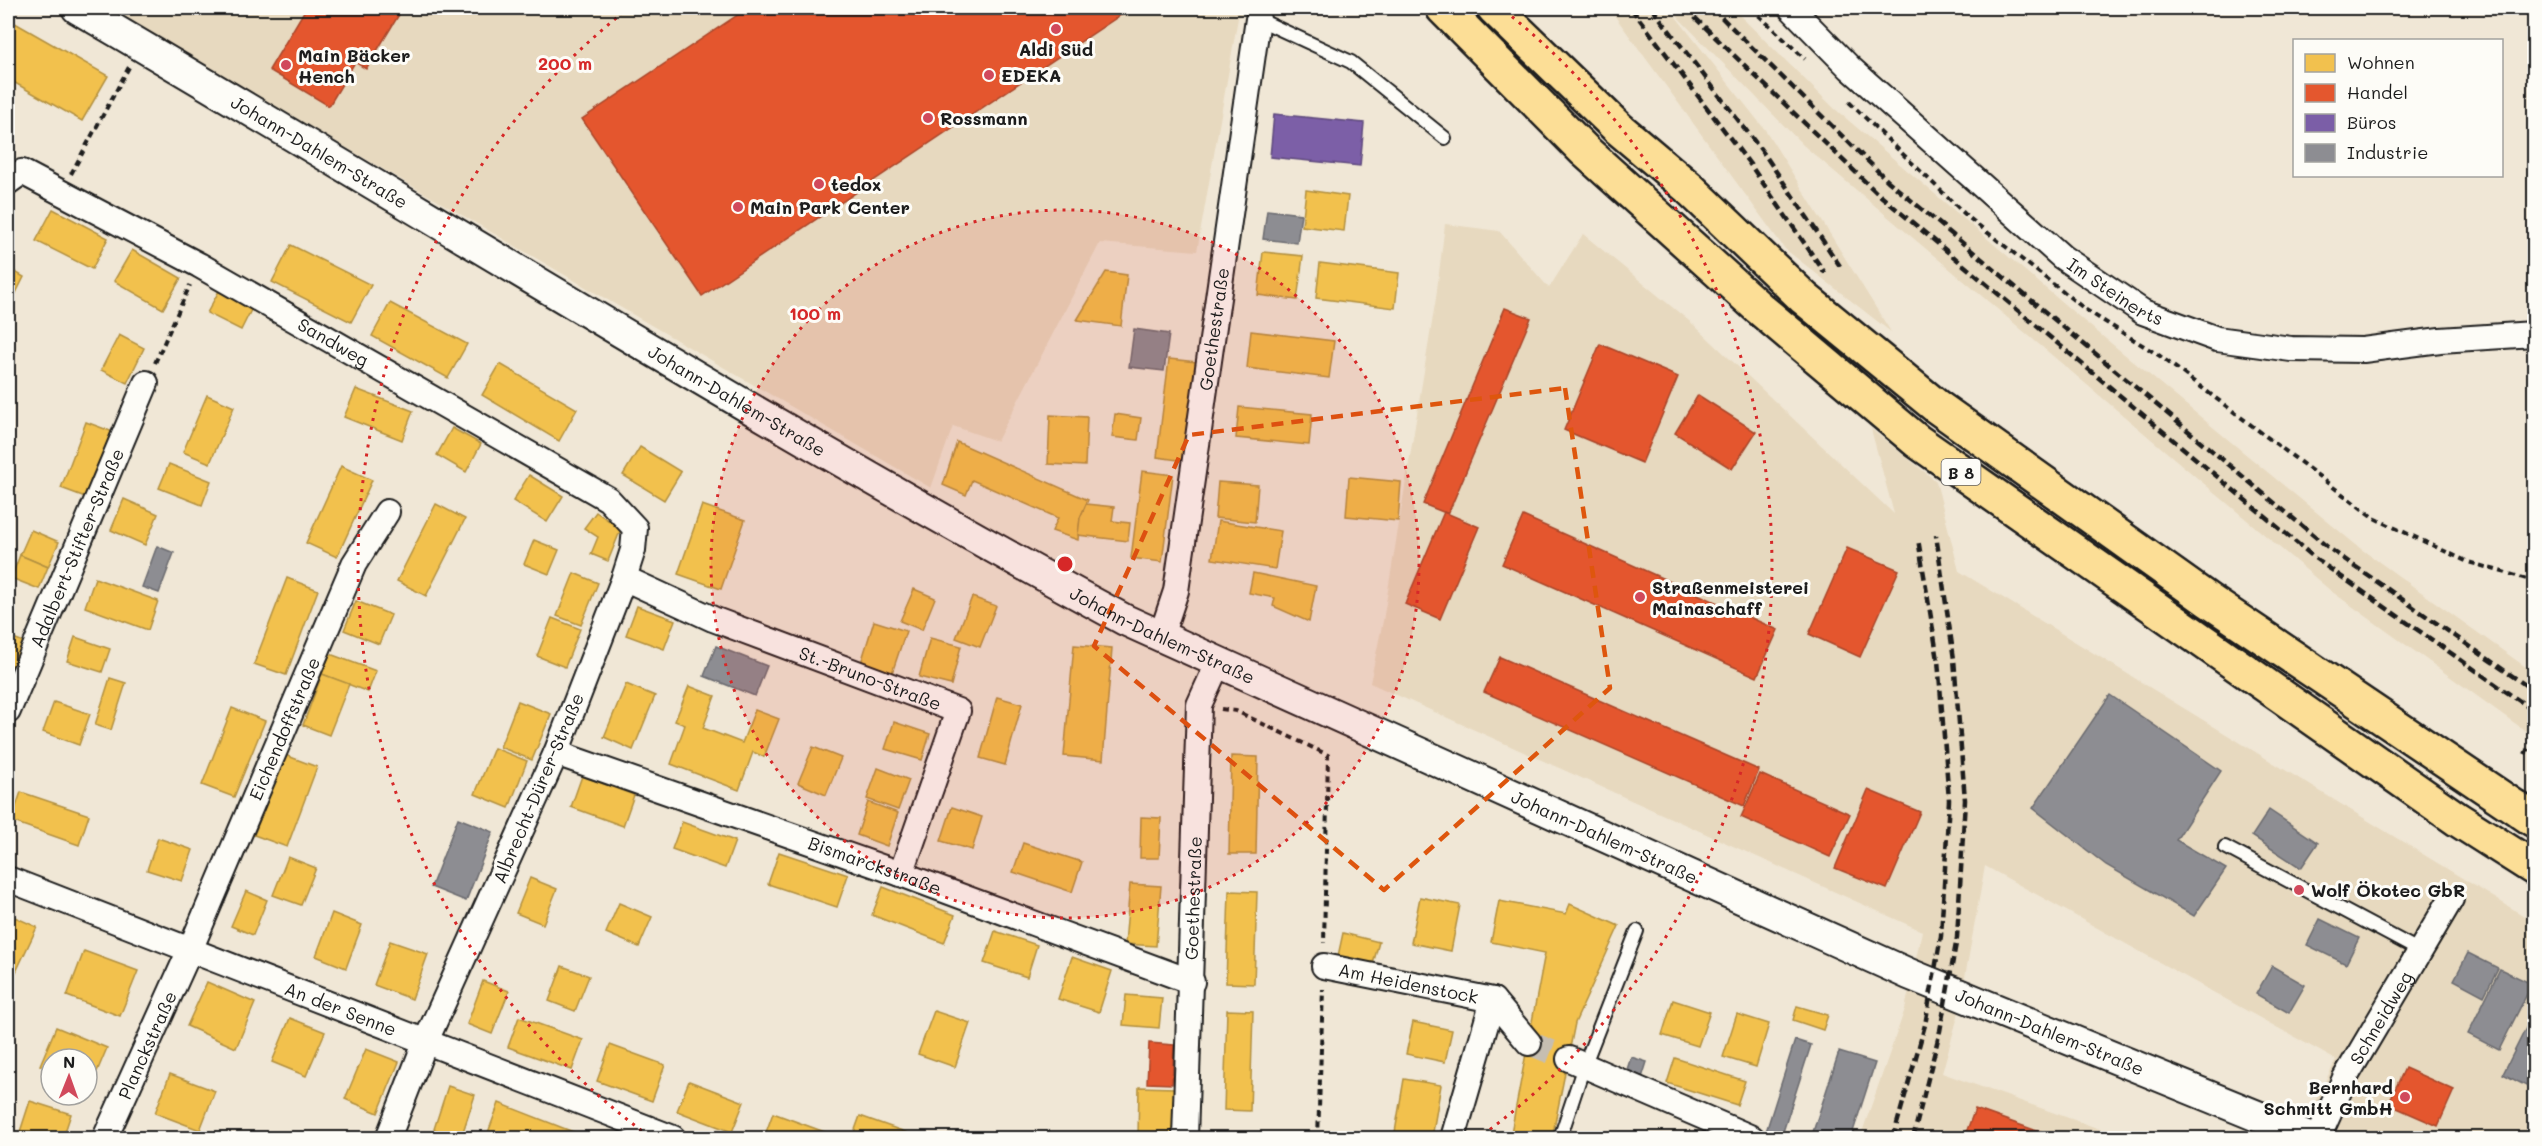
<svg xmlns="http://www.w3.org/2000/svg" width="2542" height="1146" font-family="Mali,sans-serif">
<rect width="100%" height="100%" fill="#f0e7d6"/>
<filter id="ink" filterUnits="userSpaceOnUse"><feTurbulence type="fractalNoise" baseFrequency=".0167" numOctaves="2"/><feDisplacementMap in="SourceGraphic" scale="12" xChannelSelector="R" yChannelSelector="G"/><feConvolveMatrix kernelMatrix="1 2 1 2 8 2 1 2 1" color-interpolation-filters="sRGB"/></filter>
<g filter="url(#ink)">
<g fill="#e7d9bf">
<path d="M109,8H1247L1238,18L1197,251L1100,243L997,441L953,426L931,488L144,30Z"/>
<path d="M1609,8H1732L1835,109L2084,321L2361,549L2534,673V737L2331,591L1803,145L1669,8L1766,131L1891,332L1785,249Z"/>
<path d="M1445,224L1499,231L1549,288L1583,234L1694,325L1894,514L1871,429L1936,481L1959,571L2534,922V1138H2354L2305,1121L2336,1060L1985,866L1958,1016L1942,1073L2125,1138H1860L1905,1009L1922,931L1370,683L1383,621L1436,298Z"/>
</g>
<g fill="#f2c14e" stroke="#b2903f" stroke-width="1.5">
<path d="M8,19L108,76L82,121L8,79Z"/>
<path d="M1306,190L1348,196L1344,231L1302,226Z"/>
<path d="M53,209L108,238L92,269L36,241Z"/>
<path d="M291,245L371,285L351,322L272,282Z"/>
<path d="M132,250L181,278L163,309L114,281Z"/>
<path d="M1263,252L1303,256L1297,300L1258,295Z"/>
<path d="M1320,263L1399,273L1395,308L1316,298Z"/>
<path d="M8,268L24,277L8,309Z"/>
<path d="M1106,272L1127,275L1121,326L1077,320Z"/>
<path d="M219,291L252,308L241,330L207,313Z"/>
<path d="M390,303L467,344L448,378L372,336Z"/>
<path d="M1251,331L1334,341L1329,378L1247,368Z"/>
<path d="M119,335L144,348L127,383L101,370Z"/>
<path d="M1169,359L1197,362L1185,461L1157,457Z"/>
<path d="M500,364L577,409L559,441L482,395Z"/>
<path d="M356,389L413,411L402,440L344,417Z"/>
<path d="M207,395L234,407L210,463L183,452Z"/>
<path d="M1239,407L1312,414L1309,445L1236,438Z"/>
<path d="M1115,414L1141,418L1138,440L1112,437Z"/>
<path d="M1050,415L1087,417L1085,466L1048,464Z"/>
<path d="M86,422L113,432L88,498L61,488Z"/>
<path d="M452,428L481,444L466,472L437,455Z"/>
<path d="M957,442L1088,500L1080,518L1078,540L1052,531L1058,518L972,480L966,495L943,485Z"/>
<path d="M640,447L681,472L664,500L623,475Z"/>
<path d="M169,464L211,481L202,505L159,488Z"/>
<path d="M341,466L372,480L337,557L306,543Z"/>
<path d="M1142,471L1173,475L1162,562L1131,558Z"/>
<path d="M529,475L563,496L547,522L513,501Z"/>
<path d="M1349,477L1401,482L1398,521L1346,516Z"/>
<path d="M1218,482L1258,485L1255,522L1215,518Z"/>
<path d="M124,499L158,514L145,545L111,530Z"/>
<path d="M436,504L465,519L426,596L397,581Z"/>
<path d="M1086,504L1114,507L1112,521L1130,523L1128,541L1078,535L1080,518Z"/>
<path d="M702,505L745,520L721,589L678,574Z"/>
<path d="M596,512L621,529L608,561L591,554L598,537L584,528Z"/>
<path d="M1218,521L1281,531L1275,569L1212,559Z"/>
<path d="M31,530L59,542L48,567L20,555Z"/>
<path d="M534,540L559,550L549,574L524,564Z"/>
<path d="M20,555L48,567L39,589L11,578Z"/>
<path d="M574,573L598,583L581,625L557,616Z"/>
<path d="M1253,573L1316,586L1309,622L1273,606L1275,598L1249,593Z"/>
<path d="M95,578L158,601L148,630L85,607Z"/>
<path d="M287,578L318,590L286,675L254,664Z"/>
<path d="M914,589L935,598L922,630L900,621Z"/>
<path d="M972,597L996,606L980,647L956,638Z"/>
<path d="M356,601L391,615L379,644L344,630Z"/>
<path d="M637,606L675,620L664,649L626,635Z"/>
<path d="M552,618L580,629L565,667L537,656Z"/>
<path d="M874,621L906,631L892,673L861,663Z"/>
<path d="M8,636L29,644L8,705Z"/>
<path d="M75,637L110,649L102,672L67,661Z"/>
<path d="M930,638L961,646L951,685L919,677Z"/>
<path d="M1074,645L1112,648L1103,760L1064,756Z"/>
<path d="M330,654L376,671L368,692L322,674Z"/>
<path d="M322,674L349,684L329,735L303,725Z"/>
<path d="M110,678L126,683L111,730L95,725Z"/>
<path d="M626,684L655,696L633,750L604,737Z"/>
<path d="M689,686L715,696L703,728L742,743L755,710L779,719L764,757L753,752L739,790L671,764L685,725L675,721Z"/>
<path d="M997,697L1022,704L1005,765L980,758Z"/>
<path d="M518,701L551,714L532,760L500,747Z"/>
<path d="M54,702L90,714L79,745L43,732Z"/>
<path d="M232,708L265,721L234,797L202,785Z"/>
<path d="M894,722L930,734L922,760L885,749Z"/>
<path d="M813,747L841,758L826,795L798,783Z"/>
<path d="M494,748L527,761L509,808L475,794Z"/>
<path d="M285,755L317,767L287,847L254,835Z"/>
<path d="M1231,756L1258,757L1256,854H1229Z"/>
<path d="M878,768L909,780L898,810L867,799Z"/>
<path d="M582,776L634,795L623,826L571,807Z"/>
<path d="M21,792L89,815L79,845L11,821Z"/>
<path d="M868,802L898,813L887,846L857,835Z"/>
<path d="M952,807L982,817L972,850L941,841Z"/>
<path d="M1141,817L1161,818L1159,858H1140Z"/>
<path d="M682,822L735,841L725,868L672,849Z"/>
<path d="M158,838L193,850L182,881L147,870Z"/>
<path d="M1023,843L1082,862L1072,892L1013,872Z"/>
<path d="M779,852L848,875L837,907L768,884Z"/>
<path d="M288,857L316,868L301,905L273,895Z"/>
<path d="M530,878L557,889L543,924L516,913Z"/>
<path d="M1130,884L1161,886L1156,946L1125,944Z"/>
<path d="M883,887L955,915L944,943L872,915Z"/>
<path d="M246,891L267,900L253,935L231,926Z"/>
<path d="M1229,891L1257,892L1254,984L1226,983Z"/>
<path d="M1420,897L1460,905L1451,951L1411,943Z"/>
<path d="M1499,901L1566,914L1570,904L1619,926L1575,1023L1552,1138H1510L1545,953L1491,942Z"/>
<path d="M619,903L652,917L639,947L606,933Z"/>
<path d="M332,913L362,925L346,968L316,956Z"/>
<path d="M8,914L37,927L15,974L8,971Z"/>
<path d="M995,931L1037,945L1027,977L984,963Z"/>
<path d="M1343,933L1379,942L1373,964L1338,956Z"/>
<path d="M390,941L428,954L412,999L374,985Z"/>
<path d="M84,951L138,971L120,1016L67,996Z"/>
<path d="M1072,957L1112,971L1099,1012L1058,999Z"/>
<path d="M562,966L589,976L575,1011L549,1001Z"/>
<path d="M483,981L509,991L492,1034L467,1024Z"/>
<path d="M207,982L255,1003L236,1048L187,1026Z"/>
<path d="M1126,995L1162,998L1159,1028L1123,1025Z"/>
<path d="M1673,1000L1710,1012L1698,1046L1662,1035Z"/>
<path d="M1797,1006L1828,1015L1823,1030L1793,1020Z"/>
<path d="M1227,1010L1253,1011L1250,1111L1224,1110Z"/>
<path d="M934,1011L970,1023L955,1067L918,1054Z"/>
<path d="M1737,1014L1769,1024L1756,1067L1723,1057Z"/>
<path d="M519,1017L583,1040L572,1070L508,1047Z"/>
<path d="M290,1018L325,1032L306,1076L272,1062Z"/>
<path d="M1413,1022L1452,1030L1445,1062L1406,1054Z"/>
<path d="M56,1027L107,1048L91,1086L87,1084V1059H51V1070L40,1065Z"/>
<path d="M610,1045L665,1065L652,1101L597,1081Z"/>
<path d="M366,1049L399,1062L378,1113L345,1099Z"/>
<path d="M1675,1058L1745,1081L1737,1105L1667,1083Z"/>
<path d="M170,1074L215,1091L200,1130L155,1113Z"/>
<path d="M1404,1079L1441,1085L1432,1138H1394Z"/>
<path d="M689,1081L744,1102L732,1132L677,1111Z"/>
<path d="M448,1086L475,1095L461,1138L434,1129Z"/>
<path d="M1139,1087L1174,1088L1173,1137L1138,1136Z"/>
<path d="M30,1101L71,1114L63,1138H18Z"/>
<path d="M499,1103L581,1135L580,1138H486Z"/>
<path d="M773,1113L830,1134L828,1138H764Z"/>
<path d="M860,1116L922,1138H852Z"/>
</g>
<g fill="#e4572e" stroke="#a84529" stroke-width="1.5">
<path d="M306,8H403L366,69L355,62L329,106L269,70Z"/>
<path d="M748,8H1131L702,296L582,119Z"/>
<path d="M1505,308L1531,318L1448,514L1423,504Z"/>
<path d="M1600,344L1678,377L1642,463L1564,430Z"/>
<path d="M1698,395L1756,432L1732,469L1675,433Z"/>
<path d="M1444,512L1479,527L1440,619L1405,604Z"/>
<path d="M1523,516L1778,630L1757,677L1502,564Z"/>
<path d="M1847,548L1899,570L1860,657L1809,634Z"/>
<path d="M1500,657L1759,770L1744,806L1484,692Z"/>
<path d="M1760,774L1850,814L1830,857L1741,817Z"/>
<path d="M1868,790L1920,812L1887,889L1835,868Z"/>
<path d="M1149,1043L1174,1045L1172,1084L1147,1083Z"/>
<path d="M2405,1068L2454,1090L2438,1126L2388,1104Z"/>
<path d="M1975,1109L2057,1138H1964Z"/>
</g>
<path fill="#7b5ea7" stroke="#5e4a7d" stroke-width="1.5" d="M1274,114L1364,123L1360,166L1270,157Z"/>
<g fill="#8d8d92" stroke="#6b6b6f" stroke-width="1.5">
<path d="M1267,210L1301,214L1297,243L1263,239Z"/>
<path d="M1134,329L1169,334L1164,371L1129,367Z"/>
<path d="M157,546L174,553L159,593L142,587Z"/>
<path d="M716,646L767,666L755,696L704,676Z"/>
<path d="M2110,695L2221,771L2176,840L2226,869L2194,916L2106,865L2033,808Z"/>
<path d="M2269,810L2318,843L2301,868L2252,836Z"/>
<path d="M458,818L493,832L466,901L431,887Z"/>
<path d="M2320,919L2359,938L2346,964L2307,945Z"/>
<path d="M2468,953L2498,968L2484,996L2454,980Z"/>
<path d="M2272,966L2305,985L2289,1013L2256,994Z"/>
<path d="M2500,969L2532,984L2499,1050L2468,1034Z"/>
<path d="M2528,1024L2534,1027V1090L2503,1074Z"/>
<path d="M1795,1040L1811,1045L1781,1138H1764Z"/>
<path d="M1839,1052L1875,1063L1851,1138H1811Z"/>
<path d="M1631,1057L1647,1062L1640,1084L1624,1079Z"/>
</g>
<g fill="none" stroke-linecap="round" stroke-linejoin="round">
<path stroke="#c6beb1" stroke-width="24" stroke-dasharray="24 12" stroke-linecap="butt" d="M1529,1043L1569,1059"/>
<g stroke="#1c1c1c" stroke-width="16">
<g id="service">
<path d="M1258,19L1351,62L1445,138"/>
<path d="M2225,847L2420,951"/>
<path d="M1560,1138L1584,1066L1637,931"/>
</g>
</g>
<g stroke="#1c1c1c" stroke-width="28">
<g id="minor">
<path id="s1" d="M1791,8L1850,68L2062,257L2143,312L2217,339L2291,349L2363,350L2440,340L2534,334"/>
<path id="s2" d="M8,182L22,172L199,265L608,499L635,528L633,550L624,578L556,753L425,1043L388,1138"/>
<path id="s3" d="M624,578L713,619L958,711L901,874"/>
<path id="s4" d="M1161,636L1176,591L1258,19"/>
<path id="s5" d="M8,711L146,383"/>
<path id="s6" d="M556,753L901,874L1192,982"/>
<path id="s7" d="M8,879L673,1138"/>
<path id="s8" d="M1324,966L1493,1000"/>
<path d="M1569,1059L1752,1138"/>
<path id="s9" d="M105,1138L190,950L354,564L387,512"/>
<path id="s10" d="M1185,1138L1199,705L1219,661"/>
<path d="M1453,1138L1493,1000L1529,1043"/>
<path id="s11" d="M2318,1138L2345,1078L2451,899"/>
</g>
</g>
<g stroke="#1c1c1c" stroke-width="34">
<g id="tertiary">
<path id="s12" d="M77,8C426,212 769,428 1125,620L1909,974L2311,1138"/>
</g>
</g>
<g stroke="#1c1c1c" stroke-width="38">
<g id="trunk">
<path d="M1443,8L1585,151L1759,308L1917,441L2457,819L2534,868"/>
<path d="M1494,8L1618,128L1689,188L1804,298L1936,406L2208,600L2534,820"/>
</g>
</g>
<g stroke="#1c1c1c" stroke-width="4" stroke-dasharray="6 4.5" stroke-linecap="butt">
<path d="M1751,8L1805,59"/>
<path d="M1849,102L1968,217L2086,310L2160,356L2374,518L2468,562L2534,581"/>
<path d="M71,174L129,67"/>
<path d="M155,363L190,285"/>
<path d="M1221,709L1236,711L1328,755L1324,943"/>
<path d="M2525,754L2534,735"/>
<path d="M1318,1138L1323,989"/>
</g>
<use href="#service" stroke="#fdfcf7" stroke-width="12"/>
<use href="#minor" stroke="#fdfcf7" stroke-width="24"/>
<use href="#tertiary" stroke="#fdfcf7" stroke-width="30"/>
<use href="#trunk" stroke="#fcde96" stroke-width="33"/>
<g stroke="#1c1c1c" stroke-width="4.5" stroke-dasharray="9 4.5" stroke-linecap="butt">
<path d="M1631,8L1749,163L1825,273"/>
<path d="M1652,8L1765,155L1840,266"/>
<path d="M1685,8L1876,192L2316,559L2534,711"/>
<path d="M1712,8L1888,181L2330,549L2534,691"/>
<path d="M1893,1138L1925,1025L1941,936L1949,800L1938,660L1918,539"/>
<path d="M1913,1138L1940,1031L1957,938L1965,800L1954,659L1936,535"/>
</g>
</g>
</g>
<path fill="none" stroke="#de560d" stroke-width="4.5" stroke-dasharray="12 8" stroke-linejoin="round" d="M1565,388L1610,688L1384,890L1094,646L1189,435Z"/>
<circle cx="1065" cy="564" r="354" fill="#d62828" fill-opacity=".12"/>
<g fill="none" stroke="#d62828" stroke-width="3" stroke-dasharray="3 6">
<circle cx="1065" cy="564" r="354"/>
<path d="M649 1136A707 707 0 0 1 625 11M1505 11A707 707 0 0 1 1481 1136"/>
</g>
<g fill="#d1495b" stroke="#fdfcf7" stroke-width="2">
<circle cx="1056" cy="29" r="6"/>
<circle cx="286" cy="65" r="6"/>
<circle cx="989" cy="75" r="6"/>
<circle cx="928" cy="118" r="6"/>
<circle cx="819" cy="184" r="6"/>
<circle cx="738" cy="207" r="6"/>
<circle cx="1640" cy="597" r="6"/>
<circle cx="2299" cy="890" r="6"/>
<circle cx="2405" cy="1097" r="6"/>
</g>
<g text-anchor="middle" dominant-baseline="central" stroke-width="6" stroke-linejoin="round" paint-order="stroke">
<rect fill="#fdfcf7" stroke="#605f5e" stroke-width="1.5" x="1941.5" y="459" width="39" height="26" rx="4.5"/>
<g font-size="16" font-weight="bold" fill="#1c1c1c">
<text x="1961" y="472">B 8</text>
</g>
<g font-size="18" font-weight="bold" fill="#1c1c1c" stroke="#fdfcf7" text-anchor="start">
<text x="1056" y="49" text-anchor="middle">Aldi Süd</text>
<text x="298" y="55">Main Bäcker<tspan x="298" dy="21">Hench</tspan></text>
<text x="1001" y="75">EDEKA</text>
<text x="940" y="118">Rossmann</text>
<text x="831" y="184">tedox</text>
<text x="750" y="207">Main Park Center</text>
<text x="1652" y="587">Straßenmeisterei<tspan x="1652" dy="21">Mainaschaff</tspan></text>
<text x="2311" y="890">Wolf Ökotec GbR</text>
<text x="2393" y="1087" text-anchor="end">Bernhard<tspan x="2393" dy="21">Schmitt GmbH</tspan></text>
</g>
<g font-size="18" fill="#1c1c1c" stroke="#fdfcf7">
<text stroke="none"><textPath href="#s12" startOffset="282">Johann-Dahlem-Straße</textPath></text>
<text stroke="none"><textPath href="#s1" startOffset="432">Im Steinerts</textPath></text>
<text stroke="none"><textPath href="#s4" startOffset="312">Goethestraße</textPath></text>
<text stroke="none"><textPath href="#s2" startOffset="372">Sandweg</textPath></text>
<text stroke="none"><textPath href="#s12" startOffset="768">Johann-Dahlem-Straße</textPath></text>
<text stroke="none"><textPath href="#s5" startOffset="177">Adalbert-Stifter-Straße</textPath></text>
<text stroke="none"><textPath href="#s12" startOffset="1254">Johann-Dahlem-Straße</textPath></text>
<text stroke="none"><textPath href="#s3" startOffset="266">St.-Bruno-Straße</textPath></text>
<text stroke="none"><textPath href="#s9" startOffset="447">Eichendoffstraße</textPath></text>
<text transform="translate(538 788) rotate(-67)">Albrecht-Dürer-Straße</text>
<text stroke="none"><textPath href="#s12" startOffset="1740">Johann-Dahlem-Straße</textPath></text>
<text stroke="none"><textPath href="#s6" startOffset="338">Bismarckstraße</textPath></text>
<text stroke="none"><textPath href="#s10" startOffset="240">Goethestraße</textPath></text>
<text stroke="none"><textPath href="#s8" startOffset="86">Am Heidenstock</textPath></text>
<text stroke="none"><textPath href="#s7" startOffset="357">An der Senne</textPath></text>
<text stroke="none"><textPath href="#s11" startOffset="136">Schneidweg</textPath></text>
<text stroke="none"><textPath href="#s12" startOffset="2226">Johann-Dahlem-Straße</textPath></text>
<text stroke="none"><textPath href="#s9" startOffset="102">Planckstraße</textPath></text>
</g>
</g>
<circle cx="1065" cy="564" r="9" fill="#d62828" stroke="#fdfcf7" stroke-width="3"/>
<g font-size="18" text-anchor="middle" font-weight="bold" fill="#d62828" stroke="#fdfcf7" stroke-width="6" stroke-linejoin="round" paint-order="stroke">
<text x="565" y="70">200 m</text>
<text x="815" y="320">100 m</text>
</g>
<rect width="2542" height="1146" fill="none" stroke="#fdfcf7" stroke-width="30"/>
<rect x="15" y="15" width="2512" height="1116" fill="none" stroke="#1c1c1c" stroke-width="2" filter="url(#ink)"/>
<rect x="2293" y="39" width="210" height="138" fill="#fdfcf7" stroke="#a3a29f" stroke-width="1.5"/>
<rect x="2305" y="54" width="30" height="18" fill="#f2c14e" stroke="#a3a29f" stroke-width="1.5"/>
<text x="2347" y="69" font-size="18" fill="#1c1c1c">Wohnen</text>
<rect x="2305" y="84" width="30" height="18" fill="#e4572e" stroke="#a3a29f" stroke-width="1.5"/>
<text x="2347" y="99" font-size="18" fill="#1c1c1c">Handel</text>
<rect x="2305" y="114" width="30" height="18" fill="#7b5ea7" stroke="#a3a29f" stroke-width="1.5"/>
<text x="2347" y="129" font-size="18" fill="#1c1c1c">Büros</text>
<rect x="2305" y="144" width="30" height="18" fill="#8d8d92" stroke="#a3a29f" stroke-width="1.5"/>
<text x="2347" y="159" font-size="18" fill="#1c1c1c">Industrie</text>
<g transform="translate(69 1077) rotate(1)"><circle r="28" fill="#fdfcf7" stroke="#a3a29f" stroke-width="1.5"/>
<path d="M0-4.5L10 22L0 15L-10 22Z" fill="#d1495b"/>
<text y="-9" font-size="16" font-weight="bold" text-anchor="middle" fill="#1c1c1c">N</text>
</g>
</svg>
